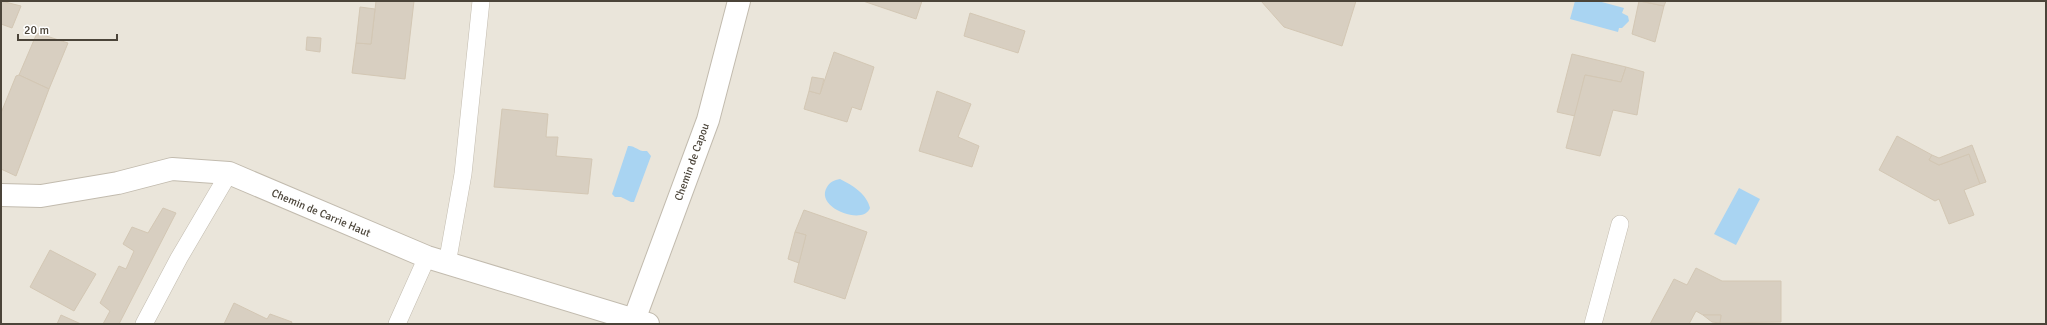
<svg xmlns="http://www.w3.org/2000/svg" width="2047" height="325" font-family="Signika,sans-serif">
<rect width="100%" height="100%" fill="#f6f3ec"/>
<rect fill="#eae5da" x="1" y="1" width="2045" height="323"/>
<g fill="#a9d4f2">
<path d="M1575,1H1598L1624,8L1622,13L1628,16L1629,21L1622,28H1619L1618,32L1570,19Z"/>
<path d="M628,146C635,145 638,152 647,151L651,156L634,202H631L621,197H615L612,194Z"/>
<path d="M840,179C852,185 867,194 870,208C864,226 814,208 827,187C830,182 834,180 840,179Z"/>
<path d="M1739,188L1760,199L1736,245L1714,234Z"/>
</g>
<g fill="#d8cfc1" stroke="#d3c7b4">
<path d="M1,1L21,6L12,28L1,24Z"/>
<path d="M376,1H414L405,79L352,73L356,43L371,44Z"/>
<path d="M863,1H922L916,19Z"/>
<path d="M1261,1H1356L1342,46L1284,27Z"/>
<path d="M1639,1L1664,6L1655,42L1632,34Z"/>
<path d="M1641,1H1666L1664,6Z"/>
<path d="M360,7L375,9L371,44L356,43Z"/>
<path d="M970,13L1025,31L1018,53L964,36Z"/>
<path d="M37,33L68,43L49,89L19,75Z"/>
<path d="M307,37L321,38L320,52L306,50Z"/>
<path d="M834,52L874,67L861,110L852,107L847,122L804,109L809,91L820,94Z"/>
<path d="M1572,54L1626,67L1621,82L1585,75L1575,116L1557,112Z"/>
<path d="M1626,67L1644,72L1637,115L1613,110L1600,156L1566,148L1585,75L1621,82Z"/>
<path d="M19,75L49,89L16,176L1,169V113L16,76Z"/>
<path d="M812,77L824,79L820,94L809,91Z"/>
<path d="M937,91L971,104L958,137L979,146L972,167L919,151Z"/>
<path d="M502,109L548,114L546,137H558L556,156L592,159L588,194L494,187Z"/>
<path d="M1897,136L1932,155L1929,160L1939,165L1969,154L1980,184L1964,190L1974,215L1949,224L1939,199L1935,201L1879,170Z"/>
<path d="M1972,145L1986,182L1980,184L1969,154L1939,165L1929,160L1932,155L1939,158Z"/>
<path d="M163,208L176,213L119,324H103L110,311L100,303L119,266L126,269L134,251L123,244L132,227L148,233Z"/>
<path d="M804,210L867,232L845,299L794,282L806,235L795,232Z"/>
<path d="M795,232L806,235L799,263L788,259Z"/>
<path d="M50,250L96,274L74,311L30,287Z"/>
<path d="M1696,268L1722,281H1781V322L1720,323L1721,315H1703L1696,311L1689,324H1650L1674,279L1687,285Z"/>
<path d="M234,303L267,319L270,314L292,322L291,324H224Z"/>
<path d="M61,315L81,324H57Z"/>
<path d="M1703,315H1721L1720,323L1712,322Z"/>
</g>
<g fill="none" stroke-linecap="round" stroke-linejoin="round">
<g stroke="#c2bbae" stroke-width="18">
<g id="lane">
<path d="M447,264L463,174L481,1"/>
<path d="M144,324L179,258L229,173"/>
<path d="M397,324L427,257"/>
<path d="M1593,324L1620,224"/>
</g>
</g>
<g stroke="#c2bbae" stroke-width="24">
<g id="street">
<path d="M1,195L41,196L118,183L172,169L229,173L427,257L648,324"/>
<path d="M634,320L708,120L739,1"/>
</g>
</g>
<use href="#lane" stroke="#fff" stroke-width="17"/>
<use href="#street" stroke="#fff" stroke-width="22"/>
</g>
<g text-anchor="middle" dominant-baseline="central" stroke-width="3" stroke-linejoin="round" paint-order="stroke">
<g font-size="11" fill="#4b4439" stroke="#fff">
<text transform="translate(692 162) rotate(-70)">Chemin de Capou</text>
<text transform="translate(321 213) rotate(23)">Chemin de Carrie Haut</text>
</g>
</g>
<rect width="2047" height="325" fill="none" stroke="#4b4439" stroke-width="4"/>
<path d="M18 34v6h99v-6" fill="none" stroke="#4b4439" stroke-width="2"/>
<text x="24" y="34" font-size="12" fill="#4b4439" stroke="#ffffff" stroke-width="3" paint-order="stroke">20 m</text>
</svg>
